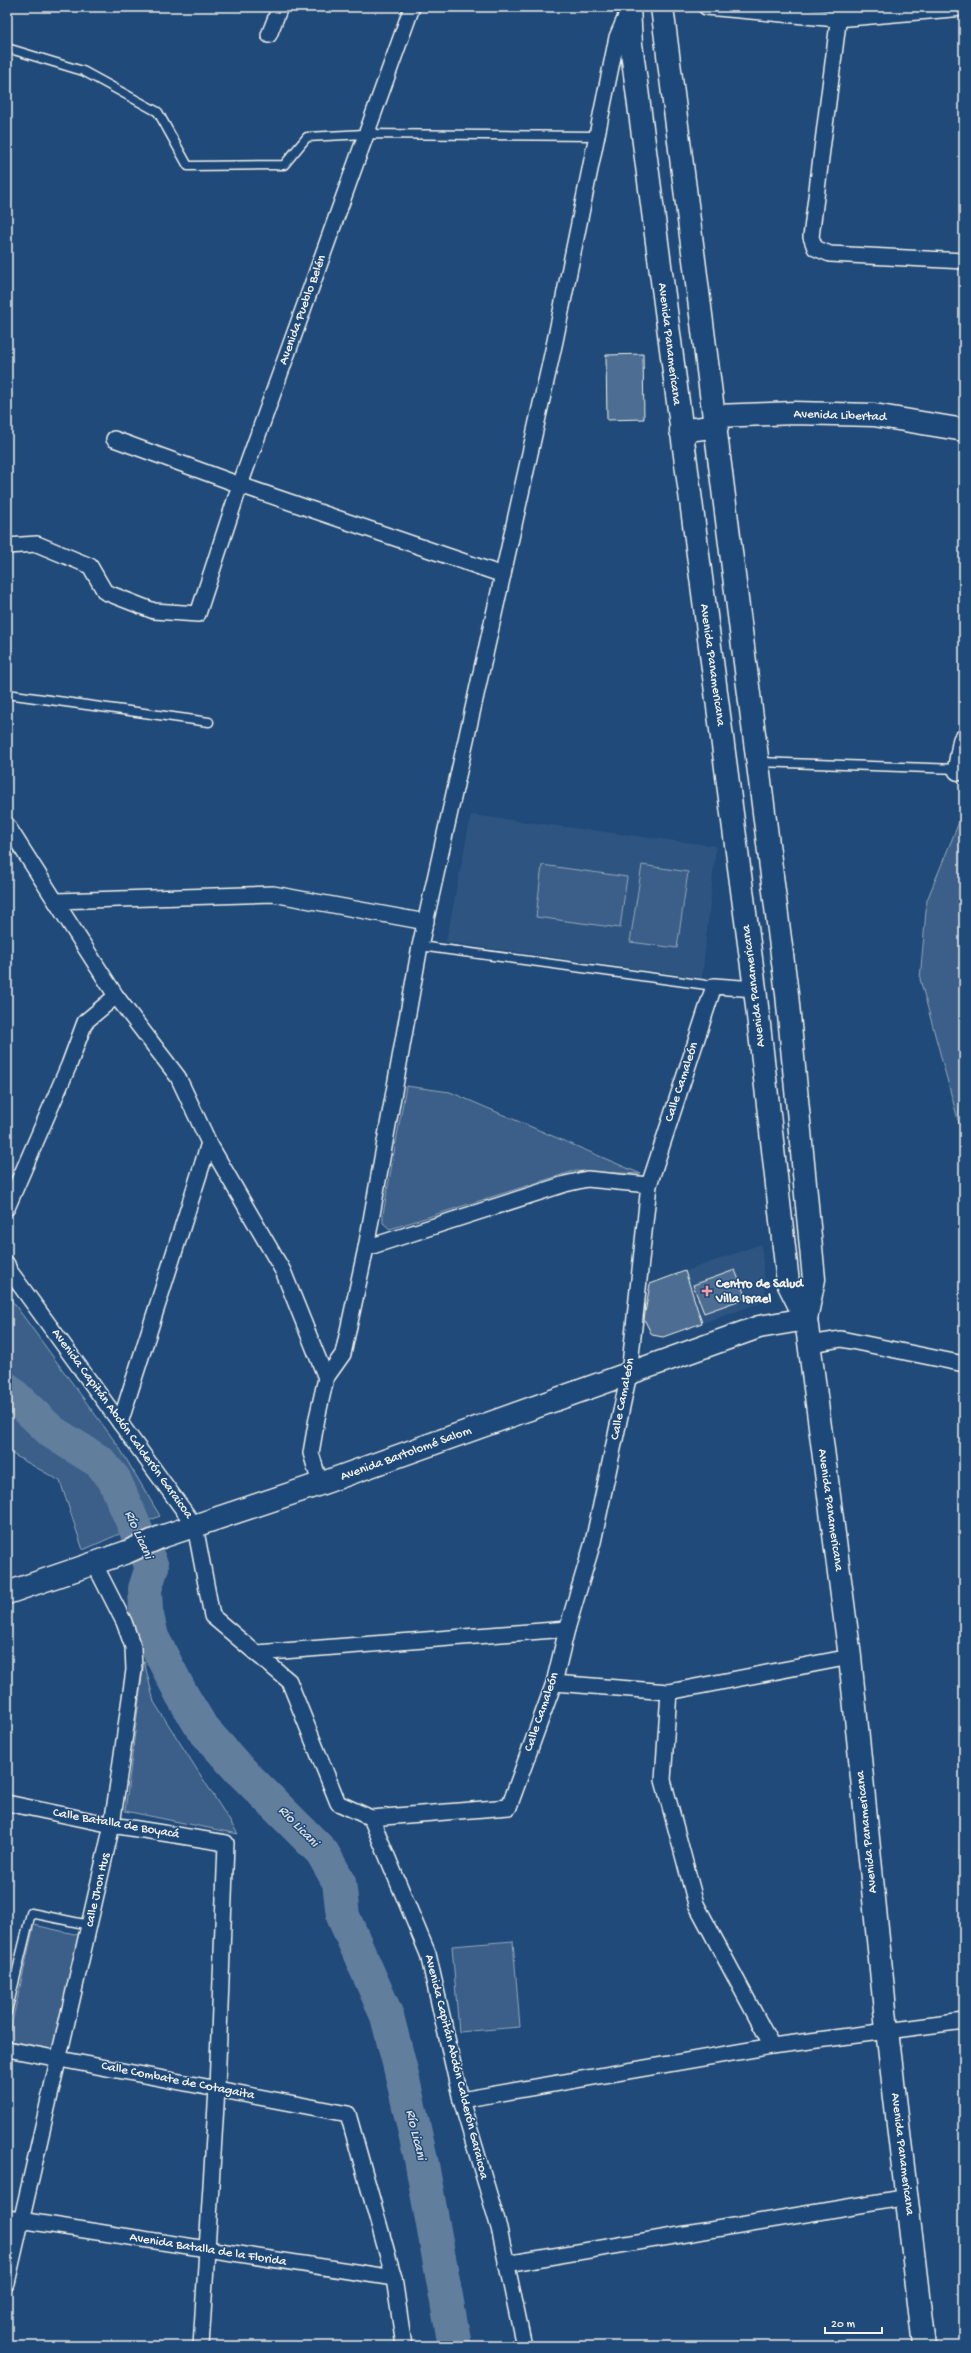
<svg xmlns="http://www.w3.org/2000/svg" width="971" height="2353" font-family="'Gochi Hand',sans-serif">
<rect width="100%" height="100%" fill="#1f4a7a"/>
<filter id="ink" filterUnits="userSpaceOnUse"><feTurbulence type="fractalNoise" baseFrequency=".025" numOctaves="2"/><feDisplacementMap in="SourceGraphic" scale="8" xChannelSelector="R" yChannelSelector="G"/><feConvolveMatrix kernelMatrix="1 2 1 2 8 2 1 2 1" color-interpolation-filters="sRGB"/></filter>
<g filter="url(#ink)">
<g fill="#2d5581">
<path d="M471,815L716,846L702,978L446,942Z"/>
<path d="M761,1244L766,1297L760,1303L663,1337L652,1335L644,1319L650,1284Z"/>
</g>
<g fill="#3a5f88" stroke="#97a8b8">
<path d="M964,810V1142L920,979L927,900Z"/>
<path d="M542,865L627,877L620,928L536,917Z"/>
<path d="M642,865L688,872L677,948L630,942Z"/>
<path d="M406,1086L450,1092L641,1174L574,1171L390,1229L383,1223V1214Z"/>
<path d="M7,1294L119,1447L160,1516L83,1550L60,1481L7,1451Z"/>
<path d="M144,1661L154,1702L238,1834L125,1811Z"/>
<path d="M34,1925L79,1935L53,2050L8,2040Z"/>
<path d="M513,1941L520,2027L459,2032L452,1946Z"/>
</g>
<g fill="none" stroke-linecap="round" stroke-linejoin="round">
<path stroke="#627e9d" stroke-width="34" d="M7,1389L52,1432L100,1462L114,1479L152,1567L145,1589L146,1611L152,1637L182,1695L202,1728L236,1766L322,1852L339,1882L343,1916L387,2016L400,2067L421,2159L455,2346"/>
</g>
<g fill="#4d6e92" stroke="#f4f1e8">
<path d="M643,354L644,419L607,420L606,355Z"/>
<path d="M735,1270L746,1298L704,1313L693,1285Z"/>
<path d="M685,1271L702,1323L663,1337L652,1335L644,1319L650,1284Z"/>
</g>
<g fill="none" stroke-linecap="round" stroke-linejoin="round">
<g stroke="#f4f1e8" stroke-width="11">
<g id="lane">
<path d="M7,48L83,71L158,112L188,166L284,165L307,137L365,134L598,136"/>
<path d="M7,694L209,722"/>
<path d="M758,762L958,769"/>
<path d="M420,946L714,986"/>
<path d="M7,2012L31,1913L89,1925"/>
</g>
</g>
<g stroke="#f4f1e8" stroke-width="18">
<g id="street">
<path d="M706,7L837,19L964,8"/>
<path d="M840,7L811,237L815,248L830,254L964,261"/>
<path d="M269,35L280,7"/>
<path d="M114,439L240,485L503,575"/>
<path d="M7,546L37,544L90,566L105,592L154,611L198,614L240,485L412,7"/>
<path d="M7,825L116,996L178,1077L209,1143L283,1271L326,1378"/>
<path d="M56,901L273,894L426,922"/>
<path d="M7,1208L69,1065L85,1022L116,996"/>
<path d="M366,1248L565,1184L587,1179L649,1185"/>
<path d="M7,1264L9,1270L195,1526L212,1616L289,1681L338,1803L371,1818L509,1807L554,1683L567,1629L593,1542L629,1374L649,1185L714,986L755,989"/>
<path d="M810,1344L841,1339L964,1364"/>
<path d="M120,1423L209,1143"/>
<path d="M320,1484L311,1453L317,1418L326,1378L343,1354L366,1248L420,946L555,341L617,37L627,14"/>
<path d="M257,1653L567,1629"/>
<path d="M554,1683L669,1692L850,1657"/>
<path d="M669,1692L663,1780L696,1904L772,2046"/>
<path d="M7,1803L112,1825L226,1843L217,2089L201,2346"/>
<path d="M371,1818L428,1954L461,2100L499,2228L524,2346"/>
<path d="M7,2049L348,2114L394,2278L404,2346"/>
<path d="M461,2100L772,2046L964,2021"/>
<path d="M7,2218L394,2278"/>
<path d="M506,2264L908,2197"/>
<path d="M7,2283L112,1825L134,1670L133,1647L124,1622L94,1563"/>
</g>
</g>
<g stroke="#f4f1e8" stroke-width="25">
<g id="secondary">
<path d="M715,416L794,413L874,415L964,430"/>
<path d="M681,431L717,426"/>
<path d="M964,741L959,769L964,768"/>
<path d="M7,1593L127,1552L161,1537L320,1484L759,1327L806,1319L850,1657L887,2030L924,2346"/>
</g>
</g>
<g stroke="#f4f1e8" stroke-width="25">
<g id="primary">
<path d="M629,7L631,44L755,989L788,1283L806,1319"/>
<path d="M662,7L787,994L814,1279L806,1319"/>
</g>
</g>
<use href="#lane" stroke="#1f4a7a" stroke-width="8"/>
<use href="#street" stroke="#1f4a7a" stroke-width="15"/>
<use href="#secondary" stroke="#1f4a7a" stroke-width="22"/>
<use href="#primary" stroke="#1f4a7a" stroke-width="22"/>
</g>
</g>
<path fill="#ff9aa2" stroke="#1f4a7a" stroke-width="1.5" d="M705 1285h4v4h4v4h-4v4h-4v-4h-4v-4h4z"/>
<g text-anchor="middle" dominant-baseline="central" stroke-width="3" stroke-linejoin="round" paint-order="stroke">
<g font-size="13" fill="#f4f1e8" stroke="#1f4a7a">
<text transform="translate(303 310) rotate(-70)">Avenida Pueblo Belén</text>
<text transform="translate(669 344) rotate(83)">Avenida Panamericana</text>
<text transform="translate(840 416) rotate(2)">Avenida Libertad</text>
<text transform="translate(712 665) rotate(82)">Avenida Panamericana</text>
<text transform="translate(754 986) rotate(-97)">Avenida Panamericana</text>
<text transform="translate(682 1082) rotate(-72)">Calle Camaleón</text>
<text transform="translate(623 1399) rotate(-79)">Calle Camaleón</text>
<text transform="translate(122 1424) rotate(54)">Avenida Capitán Abdón Calderón Garaicoa</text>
<text transform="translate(406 1454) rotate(-20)">Avenida Bartolomé Salom</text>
<text transform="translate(830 1510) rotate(82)">Avenida Panamericana</text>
<text transform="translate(542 1712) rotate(-71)">Calle Camaleón</text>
<text transform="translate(116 1824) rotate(10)">Calle Batalla de Boyacá</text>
<text transform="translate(867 1832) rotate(-96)">Avenida Panamericana</text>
<text transform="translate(98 1890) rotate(-77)">calle Jhon Hus</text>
<text transform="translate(456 2067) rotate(76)">Avenida Capitán Abdón Calderón Garaicoa</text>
<text transform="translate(178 2081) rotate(11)">Calle Combate de Cotagaita</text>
<text transform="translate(902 2154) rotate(83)">Avenida Panamericana</text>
<text transform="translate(208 2250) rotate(9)">Avenida Batalla de la Florida</text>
</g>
<g font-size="13" font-weight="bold" fill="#f4f1e8" stroke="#1f4a7a" text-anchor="start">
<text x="716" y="1284">Centro de Salud<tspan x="716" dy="15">Villa Israel</tspan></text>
</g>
<g font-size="14" font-style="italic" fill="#dee0dd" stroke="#1f4a7a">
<text transform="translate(138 1535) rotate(66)">Río Licani</text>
<text transform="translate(298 1827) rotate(46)">Río Licani</text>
<text transform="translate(415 2135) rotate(77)">Río Licani</text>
</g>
</g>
<rect width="971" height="2353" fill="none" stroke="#1f4a7a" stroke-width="24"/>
<rect x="12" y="12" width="947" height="2329" fill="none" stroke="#f4f1e8" stroke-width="1.5" filter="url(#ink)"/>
<path d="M825 2327v6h57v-6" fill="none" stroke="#f4f1e8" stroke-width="2"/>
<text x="831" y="2327" font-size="12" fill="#f4f1e8" stroke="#1f4a7a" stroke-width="3" paint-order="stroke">20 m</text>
</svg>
